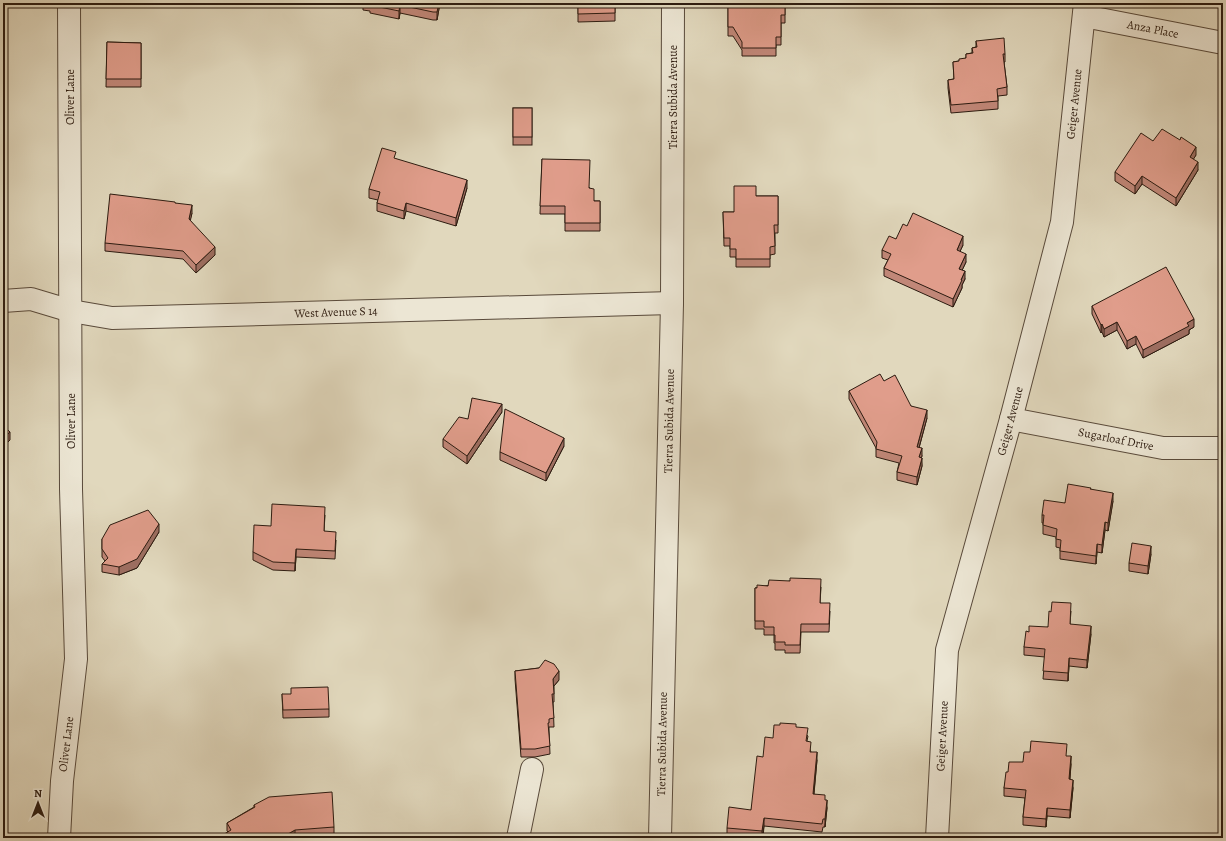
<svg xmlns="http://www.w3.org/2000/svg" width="1226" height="841" font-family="Alegreya,serif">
<rect width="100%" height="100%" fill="#e1d8bd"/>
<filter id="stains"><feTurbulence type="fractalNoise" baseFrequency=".005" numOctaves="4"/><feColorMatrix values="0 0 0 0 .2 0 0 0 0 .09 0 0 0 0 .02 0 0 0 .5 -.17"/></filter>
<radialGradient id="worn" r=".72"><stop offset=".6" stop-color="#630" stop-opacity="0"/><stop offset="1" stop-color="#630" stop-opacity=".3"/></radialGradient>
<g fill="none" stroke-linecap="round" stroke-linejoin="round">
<g stroke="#594a3b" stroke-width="24">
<g id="minor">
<path d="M1084,16L1223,43"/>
<path d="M3,301L31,299L71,311L112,318L672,303"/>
<path d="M1011,419L1163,448H1223"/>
<path d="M59,838L62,781L76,659L71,489L69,3"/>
<path d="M518,838L532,769"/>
<path d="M660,838L672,303L673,3"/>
<path d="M937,838L947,650L1011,419L1062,222L1085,3"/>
</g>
</g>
<use href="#minor" stroke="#ece6d4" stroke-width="22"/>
</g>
<g fill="#c18778" stroke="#2c1b10">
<path d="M363,3H440L437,20H433L400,13L399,19L370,13V11L363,10Z"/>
<path d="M578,3H615V21L578,22Z"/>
<path d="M728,3H785V23H781V45H776V56H742V50L733,36H728Z"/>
<path d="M976,41L1005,54V62H1004L1007,87V95L998,96V109L951,113L948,88V80L954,79L953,62L959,61L966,58V54L972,53V48L976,47Z"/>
<path d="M107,42L141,43V87H106Z"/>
<rect x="513" y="108" width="19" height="37"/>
<path d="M1153,141L1196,155L1193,159L1198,170L1176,206L1142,184L1135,194L1115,181V172Z"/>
<path d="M396,159L467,188L456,226L406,211L404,219L377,211V203L378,200L369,198V189Z"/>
<path d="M542,159L590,188L594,201H600V231H565V214H540Z"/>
<path d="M756,196H778V233H775V254L770,255V267H736V257H730V246H724L723,212H734Z"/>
<path d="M175,203L192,213L190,220L215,255L196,273L183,259L105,251V243Z"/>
<path d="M907,226L963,245L960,251L966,262L962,270L965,279L962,285V288L953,307L884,276V268L888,260L882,258V250L896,239Z"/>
<path d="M1092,306L1194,327L1189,330V334L1143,358L1136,344L1127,349L1117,330L1104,337L1102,332L1101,333L1092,314Z"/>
<path d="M884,381L911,406L927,418L919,448L922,456L921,458L922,466L917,485L897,480V472L899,463L876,457V448L849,399V391Z"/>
<path d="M502,412L467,464L443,447V439L468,419Z"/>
<path d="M564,446L546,481L500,460V452Z"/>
<path d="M1091,489L1113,501L1108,531L1105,530L1102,553L1097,552L1096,564L1060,559V548L1056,547V537L1043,534V523H1042V515Z"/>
<path d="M325,515L324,531L336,540L335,559L296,557L295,571L273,570L253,560V552L271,526Z"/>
<path d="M159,532L137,568L119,575L102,572V564L105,561L102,557V539Z"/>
<path d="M1151,554L1148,574L1129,571V563Z"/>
<path d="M790,581L821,587L820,603L830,611L829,632H801L800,653H785V650H775V643H774V635H764V629H755V588Z"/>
<path d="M1071,611L1070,624L1091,634L1087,668L1069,666L1068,681L1043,679L1045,657L1024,655V647L1029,632L1048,627Z"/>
<path d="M539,668L559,680L554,686V702H553L554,727H549V731L550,754L535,757H521L515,679V671Z"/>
<path d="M282,694L329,709V717L283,718Z"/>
<path d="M796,727L808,736L807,741L811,752L817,760L814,794L825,800L827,808L825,827H823L822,832L764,826L763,838H748L727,836V828L751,810L773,738Z"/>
<path d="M1066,756L1071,764L1070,779L1073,788L1070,818L1047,816L1046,827L1023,825V817L1025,798L1004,796V788L1008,772L1023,762Z"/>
<path d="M254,805L334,827V835L295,838H221V836L228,832L227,831V823L254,807Z"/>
</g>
<g fill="#9d6e61" stroke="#2c1b10">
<path d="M439,3H440L437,20V12Z"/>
<path d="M400,5V13L399,19V11Z"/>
<path d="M1196,147V155L1190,165V157Z"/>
<path d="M1198,162V170L1176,206V198Z"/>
<path d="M1142,176V184L1135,194V186Z"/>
<path d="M467,180V188L456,226V218Z"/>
<path d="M406,203V211L404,219V211Z"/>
<path d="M192,205V213L189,227V219Z"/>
<path d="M963,236V245L957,258V250Z"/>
<path d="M215,247V255L196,273V265Z"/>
<path d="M966,254V262L959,277V269Z"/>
<path d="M965,271V279L962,285V288L953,307V299Z"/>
<path d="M1194,319V327L1189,330V334L1143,358V350L1187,323Z"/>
<path d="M1117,322V330L1104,337V329Z"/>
<path d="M1102,324V332L1101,333V325Z"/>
<path d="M1136,336V344L1127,349V341Z"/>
<path d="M502,404V412L467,464V456Z"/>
<path d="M927,410V418L917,455V447Z"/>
<path d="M10,432V440L3,447V439Z"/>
<path d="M564,438V446L546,481V473Z"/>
<path d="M922,448V456L919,465V457Z"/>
<path d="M922,458V466L917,485V477Z"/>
<path d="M1113,493V501L1108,531V523Z"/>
<path d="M1105,522V530L1102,553V545Z"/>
<path d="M159,524V532L137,568L119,575V567Z"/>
<path d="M1097,544V552L1096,564V556Z"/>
<path d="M1151,546V554L1148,574V566Z"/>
<path d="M296,549V557L295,571V563Z"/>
<path d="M1091,626V634L1087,668V660Z"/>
<path d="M1069,658V666L1068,681V673Z"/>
<path d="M559,671V680L553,687V679Z"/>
<path d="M817,752V760L813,802V794Z"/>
<path d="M1071,756V764L1069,787V779Z"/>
<path d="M1073,780V788L1070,818V810Z"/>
<path d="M827,800V808L825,827V819Z"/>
<path d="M1047,808V816L1046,827V819Z"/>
<path d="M764,818V826L762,838V831Z"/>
<path d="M295,830V838H281Z"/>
</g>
<g fill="#e09d8b" stroke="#2c1b10">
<path d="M369,3H439L437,12H433L400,5L399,11L370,5V3Z"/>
<path d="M578,3H615V13L578,14Z"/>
<path d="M728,3H785V15H781V37H776V48H742V42L733,27H728Z"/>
<path d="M1004,38L1005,54H1003L1007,87L997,89L998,101L951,105L948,80L954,79L953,62L959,61V59L966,58V54L973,53L972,48L977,47L976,41Z"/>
<path d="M107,42L141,43V79H106Z"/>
<rect x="513" y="108" width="19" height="29"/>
<path d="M1162,129L1180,140L1181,137L1196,147L1190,157L1198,162L1176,198L1142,176L1135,186L1115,172L1141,133L1153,141Z"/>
<path d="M382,148L396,152L394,158L467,180L456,218L406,203L404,211L377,203L380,192L369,189Z"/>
<path d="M542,159L590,160L589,188L594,189V201H600V223H565V206H540Z"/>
<path d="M734,186H756V196H778V225H774L775,246L770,247V259H736V249H730V238H724L723,212H734Z"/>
<path d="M110,194L175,202V203L192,205L189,219L215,247L196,265L183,251L105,243Z"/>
<path d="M913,213L963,236L957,250L966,254L959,269L965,271L961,280H962L953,299L884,268L891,254L882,250L889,236L896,239L903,224L907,226Z"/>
<path d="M1166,267L1194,319L1187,323L1189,326L1143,350L1136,336L1127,341L1117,322L1104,329L1102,324L1101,325L1092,306Z"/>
<path d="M880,374L884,381L895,375L911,406L927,410L917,447L922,448L919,457L922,458L917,477L897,472L902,456L876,449L877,442L849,391Z"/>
<path d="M472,398L502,404L467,456L443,439L459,417L468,419Z"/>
<path d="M505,409L564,438L546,473L500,452Z"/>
<path d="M3,425L10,432L3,439Z"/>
<path d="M1068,484L1091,488L1090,489L1113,493L1108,523L1105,522L1102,545L1097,544L1096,556L1060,551L1061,540L1056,539L1057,529L1043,525L1044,515H1042L1044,500L1065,503Z"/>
<path d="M272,504L325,507L324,531L336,532L335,551L296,549L295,563L273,562L253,552L254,525L271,526Z"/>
<path d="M148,510L159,524L137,559L119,567L102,564L108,558L102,549V539L110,525Z"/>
<path d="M1132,543L1151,546L1148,566L1129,563Z"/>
<path d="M790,578L821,579L820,603H830L829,624H801L800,645H785V642H775V635H774V627H764V621H755V588H757V585L768,586L769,580L790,581Z"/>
<path d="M1052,602L1071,603L1070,624L1091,626L1087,660L1069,658L1068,673L1043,671L1045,649L1024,647L1026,631L1029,632V626L1048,627L1049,611L1051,612Z"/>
<path d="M545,660L554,664L559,671L553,679L554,694H552L554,718L549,719V723H548L550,746L535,749H521L515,671L539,668Z"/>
<path d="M328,687L329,709L283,710L282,694H291V688Z"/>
<path d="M780,723L796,724V727L808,728L806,741L811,742L810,752H817L813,794L825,795V800H827L825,819H823L822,824L764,818L762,831L727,828L729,807L751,810L757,756L763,757L765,737L773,738L774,725H780Z"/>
<path d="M1031,741L1067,744L1066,756H1071L1069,779L1073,780L1070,810L1047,808L1046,819L1023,817L1026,790L1004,788L1006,772H1008L1009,762H1023L1024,752H1030Z"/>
<path d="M332,792L334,827L295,830L281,838H222L221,836L231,830L227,823L255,807L254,805L269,797Z"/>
</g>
<g text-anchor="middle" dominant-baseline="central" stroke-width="4" stroke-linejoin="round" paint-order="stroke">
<g font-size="12" fill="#2c1b10" stroke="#ece6d4">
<text transform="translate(1153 29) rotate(11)">Anza Place</text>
<text transform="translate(70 97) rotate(-90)">Oliver Lane</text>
<text transform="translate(673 97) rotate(-90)">Tierra Subida Avenue</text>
<text transform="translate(1074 104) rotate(-84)">Geiger Avenue</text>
<text transform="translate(336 312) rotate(-2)">West Avenue S 14</text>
<text transform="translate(71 421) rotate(-90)">Oliver Lane</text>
<text transform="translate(669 421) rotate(-89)">Tierra Subida Avenue</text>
<text transform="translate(1010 421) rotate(-75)">Geiger Avenue</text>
<text transform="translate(1116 439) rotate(11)">Sugarloaf Drive</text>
<text transform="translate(942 736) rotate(-87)">Geiger Avenue</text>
<text transform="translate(66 744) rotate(-83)">Oliver Lane</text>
<text transform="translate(662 744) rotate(-89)">Tierra Subida Avenue</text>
</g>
</g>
<rect width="1226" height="841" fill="none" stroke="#e1d8bd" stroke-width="16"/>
<rect x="4" y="4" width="1218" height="833" fill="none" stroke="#2c1b10" stroke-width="2"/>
<rect x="8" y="8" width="1210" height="825" fill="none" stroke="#2c1b10"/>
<g transform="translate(38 803)" stroke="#ece6d4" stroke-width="3" paint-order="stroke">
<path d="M0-3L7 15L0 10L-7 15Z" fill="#2c1b10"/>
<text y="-6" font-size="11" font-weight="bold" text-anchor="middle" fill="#2c1b10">N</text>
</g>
<rect width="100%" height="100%" filter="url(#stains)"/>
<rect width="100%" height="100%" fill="url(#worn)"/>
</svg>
